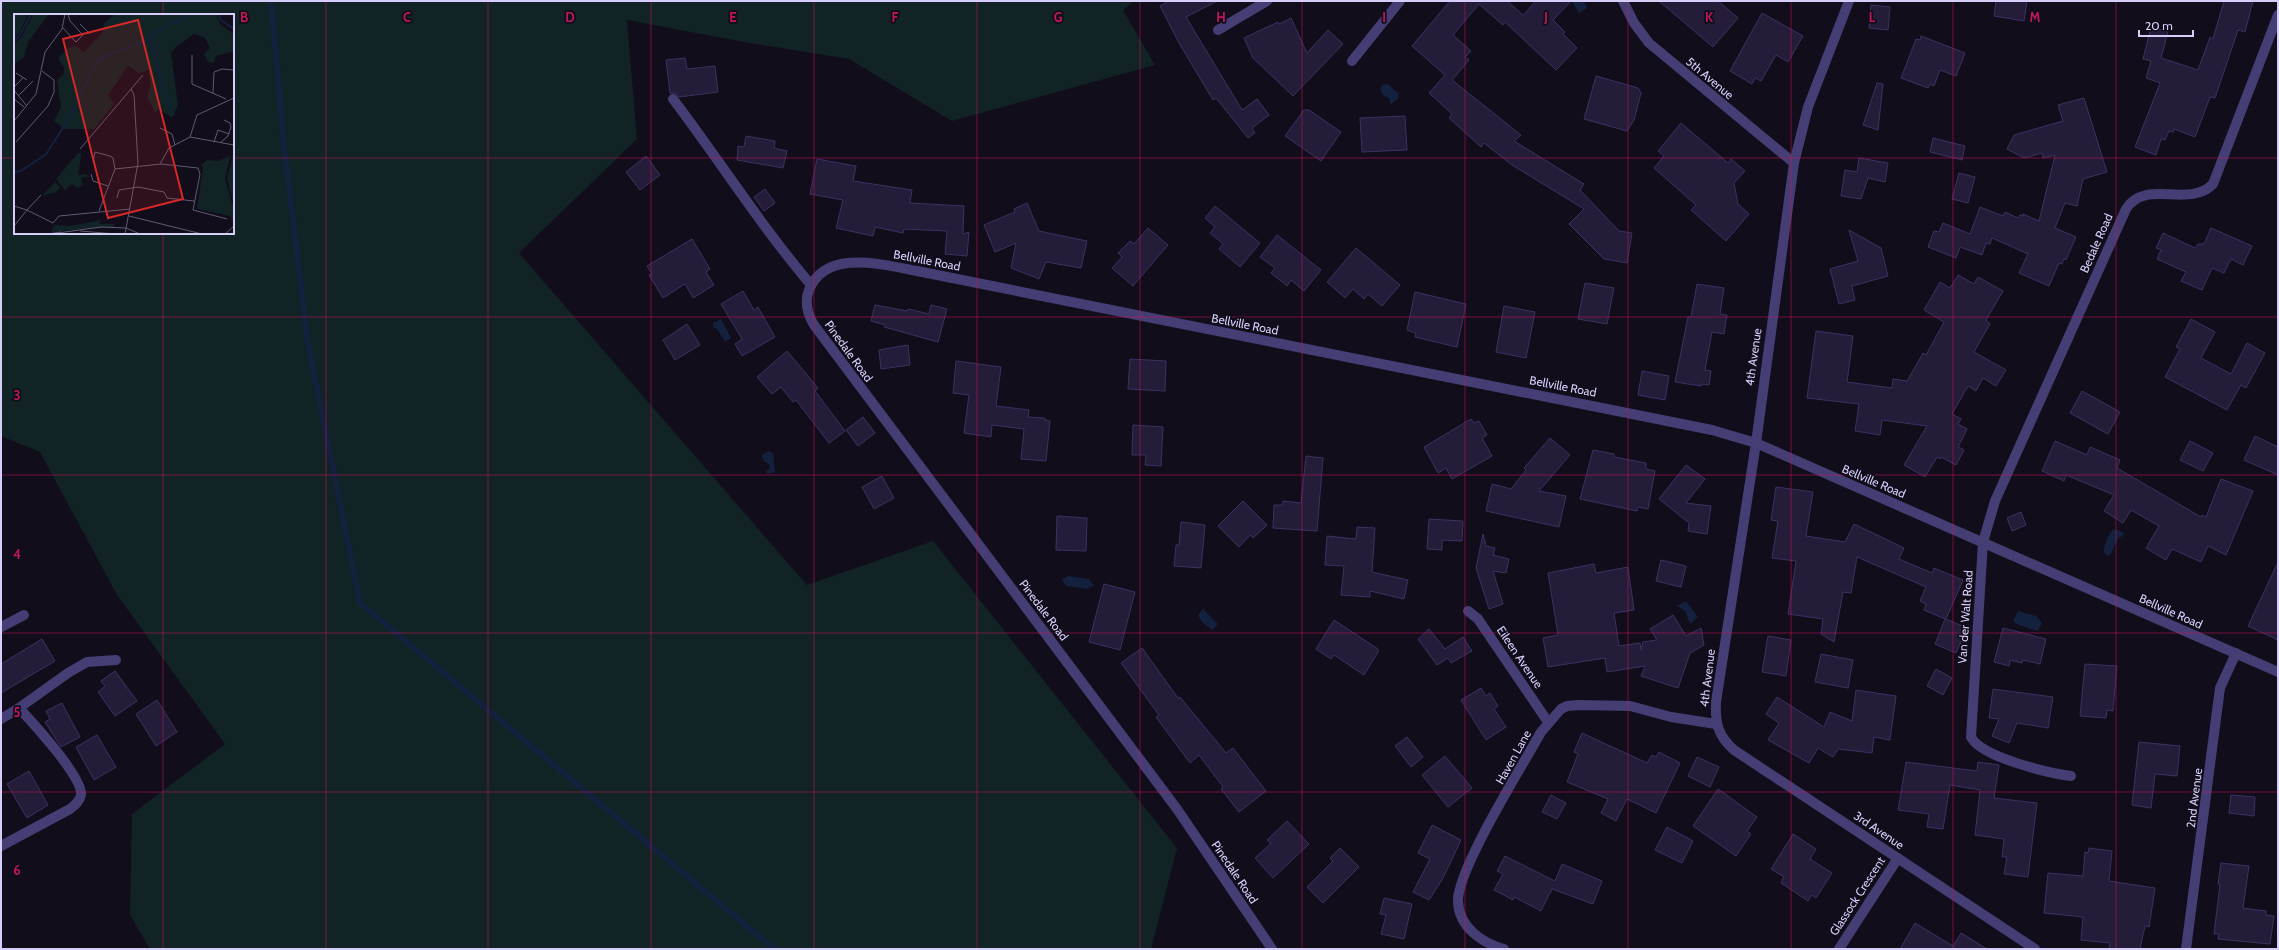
<svg xmlns="http://www.w3.org/2000/svg" width="2279" height="950" font-family="Cabin,sans-serif">
<rect width="100%" height="100%" fill="#110d1b"/>
<path fill="#112324" fill-rule="evenodd" d="M1,1H1134L1123,10L1155,65L952,121L849,59L744,42L627,20L637,139L519,253L807,585L933,541L1177,848L1151,949H150L130,915L132,814L225,744L117,595L40,452L1,436ZM15,15H233V233H15Z"/>
<g fill="#13213e">
<path d="M1572,1H1584L1587,8L1579,13Z"/>
<path d="M1388,84L1399,94L1398,99L1391,104L1389,98L1383,95L1380,90L1382,85Z"/>
<path d="M721,319L731,338L725,342L717,329L713,327V323Z"/>
<path d="M769,451L773,454L775,472L767,474L766,470L770,469V465L764,461L762,455Z"/>
<path d="M2114,529L2123,532V536L2118,538L2111,554L2108,556L2104,553C2103,547 2109,532 2114,529Z"/>
<path d="M1068,576L1089,579L1094,586L1089,587V589L1066,586L1062,580Z"/>
<path d="M1686,601L1698,617L1690,624L1685,611L1677,606Z"/>
<path d="M1203,609L1218,624L1212,630L1202,622L1198,615Z"/>
<path d="M2018,611L2036,616L2042,623L2038,631L2018,625L2013,621Z"/>
</g>
<g fill="none" stroke-linecap="round" stroke-linejoin="round">
<path stroke="#13213e" stroke-width="5.5" d="M271,1L284,146L308,344L360,603L774,949"/>
</g>
<g fill="#241c39" stroke="#3e3162">
<path d="M1169,1H1217L1186,17L1242,110L1257,99L1269,115L1252,128L1255,133L1248,138L1216,98L1213,100L1179,43L1160,6Z"/>
<path d="M1450,1H1507L1523,15L1536,1H1571L1553,20L1565,32L1563,34L1577,48L1556,70L1505,22L1503,25L1479,4L1453,35L1471,51L1465,57L1469,60L1452,80L1521,135L1514,141L1584,184L1580,190L1619,231L1632,233L1627,263L1604,259L1569,224L1584,209L1512,165L1484,143L1481,147L1449,118L1452,114L1429,93L1445,75L1412,46Z"/>
<path d="M1659,1H1718L1738,18L1713,47Z"/>
<path d="M1996,1H2027L2024,21L1994,16Z"/>
<path d="M2224,1H2253L2245,32L2238,30L2215,98L2210,97L2195,137L2174,129L2173,132L2169,131L2165,140L2161,139L2156,155L2135,147L2160,83L2146,78L2151,61L2143,59L2151,27L2168,32L2161,58L2198,70L2210,37L2213,39Z"/>
<path d="M1871,5L1890,7L1888,30L1869,28Z"/>
<path d="M1762,13L1803,36L1788,62L1776,55L1761,81L1755,78L1752,84L1730,71Z"/>
<path d="M1291,18L1307,53L1328,30L1343,44L1293,96L1253,58L1244,38L1278,22L1279,24Z"/>
<path d="M1921,36L1965,53L1956,76L1940,70L1934,86L1930,84L1928,88L1901,78L1916,39L1920,40Z"/>
<path d="M685,58L687,69L715,66L718,92L679,97L675,93H670L666,60Z"/>
<path d="M1596,76L1638,88L1641,93L1634,120L1627,131L1584,119Z"/>
<path d="M1877,83L1883,84L1878,130L1863,125Z"/>
<path d="M2084,98L2107,172L2083,179L2077,206L2065,203L2055,228L2076,237L2066,260L2064,259L2062,264L2059,263L2049,286L2019,273L2028,254L1992,238L1990,244L1986,243L1982,255L1960,247L1956,258L1928,247L1934,231L1939,232L1943,223L1970,234L1980,207L2003,216L2005,212L2018,218L2020,215L2023,216V214L2039,221L2055,155L2043,158L2042,153L2024,158L2007,149L2014,135L2063,121L2058,105Z"/>
<path d="M1304,110H1309L1341,132L1321,161L1285,136Z"/>
<path d="M1405,116L1407,150L1362,152L1360,118Z"/>
<path d="M1681,123L1728,163L1731,159L1745,171L1734,183L1738,204L1749,214L1726,241L1691,210L1696,205L1654,168L1664,156L1658,151Z"/>
<path d="M746,136L775,141L774,148L787,151L783,168L737,160L738,146L744,147Z"/>
<path d="M1933,138L1965,146L1962,160L1930,152Z"/>
<path d="M646,156L660,175L640,190L626,172Z"/>
<path d="M1859,158L1888,163L1885,182L1868,178L1861,199L1841,196L1845,170L1857,172Z"/>
<path d="M817,159L856,166L853,181L912,190L910,203L964,206L963,234L969,232L967,256L945,254L947,231L904,229L903,233L875,227L873,236L836,228L843,200L810,194Z"/>
<path d="M1959,173L1975,177L1968,203L1952,199Z"/>
<path d="M765,189L775,203L764,211L754,197Z"/>
<path d="M1027,203L1039,231L1087,241L1081,268L1046,262L1039,279L1011,268L1016,243L995,252L984,225L1015,212L1014,209Z"/>
<path d="M1215,206L1260,243L1240,267L1219,249L1223,244L1210,233L1215,227L1205,218Z"/>
<path d="M1148,228L1168,245L1133,286L1112,268L1122,257L1118,253L1130,241L1134,244Z"/>
<path d="M2211,228L2252,246L2243,265L2231,259L2224,273L2212,268L2202,290L2181,281L2186,272L2157,259L2161,250L2156,248L2163,233L2195,248L2198,244H2204Z"/>
<path d="M1849,230L1881,248L1888,276L1852,286L1855,300L1839,304L1830,269L1858,261Z"/>
<path d="M1277,235L1321,270L1304,291L1291,280L1287,286L1271,273L1275,268L1260,257Z"/>
<path d="M692,239L710,269L706,272L714,285L693,298L685,284L663,298L649,275L652,274L647,266Z"/>
<path d="M1356,248L1400,285L1382,306L1368,294L1364,299L1353,289L1345,298L1327,282Z"/>
<path d="M1958,275L1974,284L1978,277L2003,291L1986,320L1990,324L1974,352L2006,370L1996,386L1983,378L1976,391L1968,386L1952,414L1961,419L1958,424L1967,429L1958,447L1964,450L1956,465L1941,457L1940,459L1937,457L1925,477L1904,465L1927,426L1882,420L1880,435L1855,431L1859,404L1807,398L1816,331L1853,336L1847,382L1892,388L1893,379L1907,381L1923,353L1926,355L1944,322L1924,310L1940,282L1950,288Z"/>
<path d="M1585,283L1614,288L1607,324L1578,319Z"/>
<path d="M1697,284L1724,288L1720,314L1727,315L1724,334L1712,332L1705,370L1711,371L1709,385L1702,384L1701,386L1675,382L1688,317H1691Z"/>
<path d="M743,291L754,310L758,307L775,337L742,356L735,344L742,339L721,304Z"/>
<path d="M1415,292L1466,304L1457,347L1415,337L1416,333L1407,330Z"/>
<path d="M875,305L907,311L908,309L929,314L931,305L947,309L938,342L884,327L885,325L871,321Z"/>
<path d="M1504,306L1535,312L1526,358L1496,352Z"/>
<path d="M2191,319L2215,332L2201,358L2231,374L2247,343L2265,353L2246,388L2241,385L2227,410L2165,377L2180,349L2176,347Z"/>
<path d="M687,324L700,345L675,360L663,340Z"/>
<path d="M908,345L910,365L881,369L879,350Z"/>
<path d="M787,351L818,388L815,391L845,431L829,443L796,400L793,402L781,387L772,394L757,377Z"/>
<path d="M1130,359L1166,361L1165,391L1128,389Z"/>
<path d="M956,361L1001,367L996,406L1029,410L1028,417L1045,418V420L1050,421L1046,461L1021,459L1024,429L992,425L991,437L964,433L969,395L953,393Z"/>
<path d="M1642,371L1669,376L1665,400L1638,395Z"/>
<path d="M2082,391L2120,412L2108,434L2070,413Z"/>
<path d="M863,417L875,433L858,446L846,430Z"/>
<path d="M1471,419L1474,423L1479,421L1487,435L1482,438L1492,456L1452,479L1446,468L1438,473L1424,447Z"/>
<path d="M1133,425L1163,427L1161,466L1145,465L1146,455H1132Z"/>
<path d="M2255,436L2278,447V475L2244,460Z"/>
<path d="M1550,438L1570,455L1539,491L1566,496L1559,527L1486,511L1492,484L1511,489L1526,470L1524,468Z"/>
<path d="M2055,441L2087,455L2090,447L2120,460L2117,468L2201,517L2202,515L2206,517L2221,479L2253,491L2226,555L2208,546L2201,562L2172,549L2166,560L2146,548L2159,526L2131,510L2123,523L2104,511L2114,495L2066,475L2064,481L2042,471Z"/>
<path d="M2190,441L2213,453L2203,471L2180,460Z"/>
<path d="M1593,450L1614,454V457L1646,463V469L1655,471L1648,509L1638,507L1637,511L1580,499Z"/>
<path d="M1306,456L1323,458L1317,531L1273,528L1274,505H1282L1283,501L1301,503Z"/>
<path d="M1686,465L1705,479L1686,503L1711,506L1707,534L1688,531L1689,523L1659,499Z"/>
<path d="M882,476L894,498L874,509L862,487Z"/>
<path d="M1776,487L1813,492L1806,536L1845,542L1854,524L1904,548L1899,559L1932,573L1934,568L1963,580L1946,619L1967,628L1956,653L1935,644L1945,619L1924,610L1926,604L1920,601L1926,587L1857,557L1851,593L1843,592L1834,642L1821,634L1823,619L1788,614L1796,561L1772,558L1778,521L1771,520Z"/>
<path d="M1243,501L1267,525L1253,538L1250,535L1239,547L1218,526Z"/>
<path d="M2021,512L2026,525L2012,531L2007,518Z"/>
<path d="M1057,516L1087,518L1086,551L1056,550Z"/>
<path d="M1429,519L1463,521L1462,541L1442,540V550L1427,549Z"/>
<path d="M1181,522L1205,525L1201,568L1174,566L1176,545H1179Z"/>
<path d="M1357,527L1375,528L1372,572L1408,580L1404,599L1370,591V597L1341,595L1344,566L1325,565L1327,536L1356,539Z"/>
<path d="M1483,534L1486,546L1495,548L1493,555L1509,559L1506,573L1493,571L1503,604L1489,609L1476,568Z"/>
<path d="M1661,560L1686,566L1681,587L1656,581Z"/>
<path d="M2278,562V640L2248,626Z"/>
<path d="M1594,564L1596,573L1628,567L1634,610L1614,613L1619,646L1640,643L1641,650L1643,642L1657,640L1650,629L1673,615L1686,636L1701,628L1704,645L1690,653L1678,688L1641,676L1645,666L1607,672L1605,658L1548,667L1543,638L1558,635L1548,573Z"/>
<path d="M1104,584L1135,592L1120,650L1089,642Z"/>
<path d="M1334,620L1378,649V652L1364,675L1334,655L1331,659L1316,649Z"/>
<path d="M2003,628L2046,639L2040,664L2023,660L2022,663L2010,660L2009,666L1994,662Z"/>
<path d="M1429,629L1445,649L1463,637L1472,651L1451,663L1448,658L1437,665L1418,639Z"/>
<path d="M1768,636L1791,640L1786,676L1762,672Z"/>
<path d="M42,639L55,661L1,693V664Z"/>
<path d="M1142,648L1178,698L1180,697L1226,753L1233,748L1266,791L1239,812L1221,789L1223,787L1199,755L1190,763L1156,717L1159,715L1121,663Z"/>
<path d="M1821,654L1853,660L1848,688L1815,682Z"/>
<path d="M2085,664L2117,666L2113,711L2107,710L2106,718L2080,716Z"/>
<path d="M1936,669L1952,678L1943,695L1927,686Z"/>
<path d="M115,671L137,701L115,716L98,692L105,686L101,681Z"/>
<path d="M1481,688L1486,696L1490,693L1498,706L1494,709L1506,727L1486,740L1461,700Z"/>
<path d="M1993,689L2053,697L2048,728L2017,723L2009,743L1992,736L1999,719L1989,718Z"/>
<path d="M1856,690L1896,696L1890,740L1874,737L1872,753L1838,749L1833,757L1818,748L1809,763L1768,740L1779,723L1766,714L1777,697L1824,727L1830,712L1852,721Z"/>
<path d="M157,700L177,732L156,746L136,714Z"/>
<path d="M62,703L80,737L61,747L45,722L50,719L46,711Z"/>
<path d="M1582,733L1647,763L1652,755L1656,757L1659,752L1680,763L1656,813L1627,799L1616,821L1601,813L1608,799L1567,782L1578,754L1574,752Z"/>
<path d="M97,735L116,767L94,780L76,747Z"/>
<path d="M1407,737L1423,757L1411,767L1395,746Z"/>
<path d="M2139,742L2180,746L2177,776L2155,774L2151,808L2132,805Z"/>
<path d="M1445,756L1472,788L1448,807L1422,775Z"/>
<path d="M1697,757L1719,767L1710,787L1688,776Z"/>
<path d="M1906,762L1977,771L1978,762L1999,765L1994,798L2037,803L2028,877L2004,874L2007,857H2002L2004,839L1975,835L1980,790L1950,785L1943,829L1927,827L1929,814L1898,810Z"/>
<path d="M29,771L48,805L27,818L7,784Z"/>
<path d="M1718,789L1757,817L1747,831L1751,834L1736,856L1693,826Z"/>
<path d="M1551,795L1566,803L1557,819L1542,812Z"/>
<path d="M2231,795L2255,797L2254,816L2229,813Z"/>
<path d="M1287,821L1309,844L1273,878L1255,858L1271,843L1267,840Z"/>
<path d="M1432,825L1461,840L1443,878L1429,900L1413,892L1430,859L1418,853Z"/>
<path d="M1667,827L1693,841L1682,863L1655,850Z"/>
<path d="M1793,834L1816,849L1810,859L1832,873L1816,898L1812,895L1808,901L1781,883L1784,877L1771,869Z"/>
<path d="M1340,848L1359,867L1323,903L1307,887L1333,861L1330,858Z"/>
<path d="M2089,848L2112,851L2109,881L2155,888L2149,927L2145,926L2140,949H2109L2110,943L2081,940L2083,917L2044,913L2048,873L2083,876L2085,852L2088,853Z"/>
<path d="M1505,856L1555,881L1562,864L1602,881L1593,904L1552,889L1541,911L1514,897L1513,900L1494,890L1503,874L1497,871Z"/>
<path d="M2221,863L2249,866L2243,908L2266,911V915L2274,916L2270,944L2218,939L2219,934H2214L2220,885L2218,884Z"/>
<path d="M1384,898L1412,904L1404,939L1381,934L1386,915L1380,914Z"/>
<path d="M1915,923L1953,946L1961,933L1987,949H1900Z"/>
</g>
<g fill="none" stroke-linecap="round" stroke-linejoin="round">
<g stroke="#443e74" stroke-width="10">
<path d="M1623,1L1634,23L1649,43L1794,163"/>
<path d="M1849,1L1808,107L1794,163L1756,443L1716,702C1715,723 1718,736 1734,750L2035,949"/>
<path d="M1218,30L1267,1"/>
<path d="M1352,61L1400,1"/>
<path d="M673,99C720,161 761,226 811,285"/>
<path d="M1468,611L1478,619L1548,722"/>
<path d="M1,627L24,615"/>
<path d="M19,708L68,673L87,662L116,660"/>
<path d="M1,719L19,708C32,722 83,777 81,795C80,801 75,805 70,809L1,846"/>
<path d="M2071,776C2048,773 1981,757 1971,737L1983,542L1995,501L2126,209C2145,178 2189,209 2213,184L2278,15"/>
<path d="M1272,949L1177,809L814,325C807,313 804,302 809,290C826,248 883,265 917,271L1712,430L1756,443L2278,672"/>
<path d="M1504,949C1482,943 1459,927 1458,902C1456,871 1523,765 1541,732L1561,709L1567,706L1579,705L1630,706L1671,717L1716,724"/>
<path d="M1839,949L1898,858"/>
<path d="M2186,949L2220,688L2236,653"/>
</g>
</g>
<path fill="none" stroke="#c2185b" stroke-width="1" stroke-opacity="0.55" d="M163,1V15M326,1V949M488,1V949M651,1V949M814,1V949M977,1V949M1140,1V949M1302,1V949M1465,1V949M1628,1V949M1791,1V949M1953,1V949M2116,1V949M1,158H15M233,158H2278M163,233V949M1,317H2278M1,475H2278M1,633H2278M1,792H2278"/>
<g text-anchor="middle" dominant-baseline="central" stroke-width="3.5" stroke-linejoin="round" paint-order="stroke">
<g font-size="12" fill="#d6cef9" stroke="#110d1b">
<text transform="translate(1710 78) rotate(40)">5th Avenue</text>
<text transform="translate(2096 243) rotate(-66)">Bedale Road</text>
<text transform="translate(927 260) rotate(11)">Bellville Road</text>
<text transform="translate(1245 324) rotate(11)">Bellville Road</text>
<text transform="translate(849 351) rotate(54)">Pinedale Road</text>
<text transform="translate(1753 357) rotate(-82)">4th Avenue</text>
<text transform="translate(1563 386) rotate(11)">Bellville Road</text>
<text transform="translate(1874 481) rotate(23)">Bellville Road</text>
<text transform="translate(1044 610) rotate(53)">Pinedale Road</text>
<text transform="translate(2171 611) rotate(24)">Bellville Road</text>
<text transform="translate(1965 617) rotate(-86)">Van der Walt Road</text>
<text transform="translate(1520 657) rotate(56)">Eileen Avenue</text>
<text transform="translate(1707 678) rotate(-83)">4th Avenue</text>
<text transform="translate(1513 757) rotate(-61)">Haven Lane</text>
<text transform="translate(2194 798) rotate(-83)">2nd Avenue</text>
<text transform="translate(1879 830) rotate(34)">3rd Avenue</text>
<text transform="translate(1235 872) rotate(56)">Pinedale Road</text>
<text transform="translate(1857 896) rotate(-57)">Glassock Crescent</text>
</g>
</g>
<g transform="translate(14 14)">
<rect width="220" height="220" fill="#110d1b"/>
<path d="M0,0H14L6,18L0,24ZM19,0H35L14,28L10,43L0,50V30L8,22ZM202,0L207,11L220,20V37L202,42L200,49L194,48L190,40L196,34L191,24L180,20L161,34L157,39L164,91L158,104L145,95L141,98L133,83L136,74L135,56L125,59L114,52L94,81L100,90L80,115H51L40,107L47,93L43,66L50,60V54L44,44L54,34L62,32L70,38L89,18L90,9L100,1ZM220,137V191L213,165ZM64,139H67V144L64,161L72,160L76,163L67,164L69,171L63,174L58,170L51,176L42,165ZM216,142L211,165L220,196L218,211L217,202L183,195L189,153L187,151L193,146L204,147ZM41,168L46,174L40,179L29,181ZM87,206L85,210H100V213L37,218L40,211L56,212Z" fill="#112324"/>
<path fill="none" stroke="#13213e" stroke-width="2" d="M204,0L207,6L220,15M135,24L142,41L147,68L160,101M0,27L6,21L17,0M0,158L7,157L32,140L56,103L83,46L133,26L156,9L167,7L174,0"/>
<path fill="none" stroke="#605a74" stroke-width="1" d="M66,10L76,20M49,14L62,28L69,21L56,7L54,0M178,41V70L212,85M2,59L13,66M0,73L9,64M0,76L12,91M199,79L200,58L208,55L220,56M4,82L19,67M0,85L10,93M0,107L22,80L31,38L48,15L51,0M146,114L158,120L161,131M176,123L220,131M2,128L34,92L40,78V66L28,57M200,128L204,116L215,120M206,129L214,122L217,113L216,109L210,106M66,135L129,61M79,148L81,138L96,142L99,144L101,155M146,150L155,134L176,123L183,101L220,84M101,155L147,150L184,154L186,160L179,196L213,205M77,160L79,167L94,172M103,184L105,176L124,173L150,178L153,184L180,187M0,192L13,196L27,181M85,197L101,155M115,202L188,220M0,212L13,196L39,209L45,202L116,195M66,217L102,220M44,219L87,213L112,214L126,220M33,220L47,218M111,220L124,149L120,81L117,75M211,220L220,212"/>
<path fill="#d62828" fill-opacity="0.15" stroke="#d62828" stroke-width="2" d="M124,6L169,185L94,204L49,25Z"/>
<rect width="220" height="220" fill="none" stroke="#d6cef9" stroke-width="2"/>
</g>
<g font-size="13" text-anchor="middle" font-weight="bold" fill="#c2185b" stroke="#110d1b" stroke-width="3.5" stroke-linejoin="round" paint-order="stroke">
<text x="244" y="22">B</text>
<text x="407" y="22">C</text>
<text x="570" y="22">D</text>
<text x="733" y="22">E</text>
<text x="895" y="22">F</text>
<text x="1058" y="22">G</text>
<text x="1221" y="22">H</text>
<text x="1384" y="22">I</text>
<text x="1546" y="22">J</text>
<text x="1709" y="22">K</text>
<text x="1872" y="22">L</text>
<text x="2035" y="22">M</text>
<text x="17" y="400">3</text>
<text x="17" y="559">4</text>
<text x="17" y="717">5</text>
<text x="17" y="875">6</text>
</g>
<rect width="2279" height="950" fill="none" stroke="#d6cef9" stroke-width="4"/>
<path d="M2139 30v6h54v-6" fill="none" stroke="#d6cef9" stroke-width="2"/>
<text x="2145" y="30" font-size="12" fill="#d6cef9" stroke="#110d1b" stroke-width="3" paint-order="stroke">20 m</text>
</svg>
